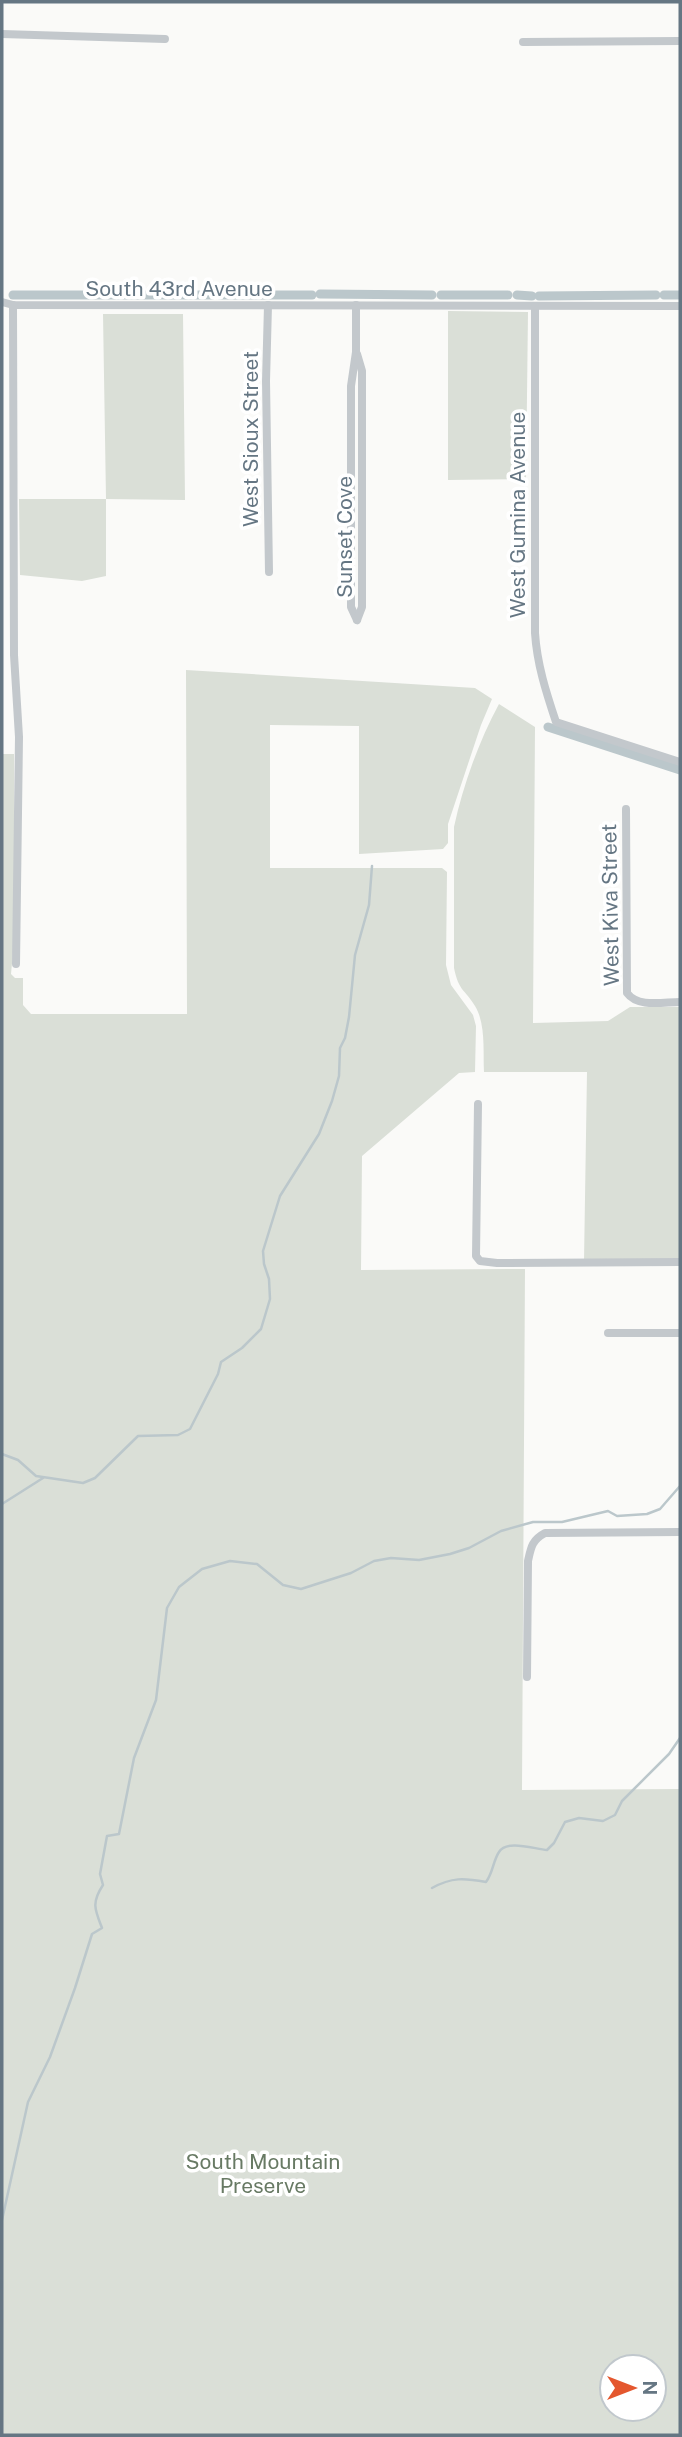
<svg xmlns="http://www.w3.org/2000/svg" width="682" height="2437" font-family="'Public Sans',sans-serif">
<rect width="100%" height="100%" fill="#fafaf8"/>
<g fill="#dadfd7" fill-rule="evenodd">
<path d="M448,311L528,312L526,479L448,480Z"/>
<path d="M103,314H183L185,500L106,499V576L82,581L20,575L19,499H106Z"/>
<path d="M186,670L475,688L492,699L481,725L448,824V843L443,849L359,854V726L270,725V868H442L447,872L446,965L451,985L473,1015L476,1026L475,1072L459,1073L362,1156L361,1270L525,1269L522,1790L680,1789V2435H2V754H14V941L11,974L15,978H23V1005L31,1014H187ZM612,2367H654V2409H612Z"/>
<path d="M499,704L535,727L533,1023L608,1021L630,1007H680V1259L584,1261L587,1072H484C483,1052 486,1024 475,1006C465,989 459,992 454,968V827C463,785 479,741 499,704Z"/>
</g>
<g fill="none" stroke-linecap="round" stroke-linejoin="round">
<g stroke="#bbc7cb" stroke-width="2.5">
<path d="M2,1454L18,1460L36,1476L83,1483L95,1478L138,1436L178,1435L190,1429L218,1374L221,1362L242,1348L261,1329L270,1299L269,1279L264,1264L263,1251L280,1196L319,1134L332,1101L339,1076L340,1048L345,1038L349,1017L355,955L369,905L372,866"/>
<path d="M2,1504L43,1478"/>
<path d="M432,1888C452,1877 464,1878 486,1882C493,1873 493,1861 499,1852C507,1839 534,1849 547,1850L554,1843L565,1822L579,1818L603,1821L615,1815L622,1801L669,1754L680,1738"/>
<path d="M2,2220L28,2102L50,2057L75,1988L92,1934L102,1928C95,1910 91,1903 103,1885L100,1874L107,1836L119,1834L134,1758L156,1700L167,1608L179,1587L202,1569L230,1561L257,1564L283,1585L301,1589L351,1573L374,1561L391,1558L419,1560L450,1554L469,1548L501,1531L533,1522H562L608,1511L617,1516L647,1514L660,1509L680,1486"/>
</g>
<g stroke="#bbc7cb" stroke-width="9">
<path d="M320,294L432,295"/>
<path d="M13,295H212"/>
<path d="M220,295H312"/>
<path d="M441,295H508"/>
<path d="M517,295L532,296"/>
<path d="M664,295H680"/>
<path d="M539,296L656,295"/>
<path d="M548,727L680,770"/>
</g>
<g stroke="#c3c8cc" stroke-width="8">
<path d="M2,34L165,39"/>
<path d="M523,42L680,41"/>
<path d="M2,302L13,305L680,306"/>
<path d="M13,305L14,655L19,737L16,964"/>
<path d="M268,305L266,381L269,572"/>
<path d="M356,305V352L351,386V607L357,620"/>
<path d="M535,306V633C537,664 546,692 556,722L680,762"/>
<path d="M357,620L362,607V371L357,354"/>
<path d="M626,809L627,993C638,1008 663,1002 680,1002"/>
<path d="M478,1104L476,1256L480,1261L497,1263L680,1262"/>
<path d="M608,1333H680"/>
<path d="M527,1677L528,1561C531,1547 532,1540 545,1533L680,1532"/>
</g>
</g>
<g text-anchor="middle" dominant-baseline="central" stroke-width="7" stroke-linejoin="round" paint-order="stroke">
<g font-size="21" fill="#657683" stroke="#fff">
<text x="179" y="288">South 43rd Avenue</text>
<text transform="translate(250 439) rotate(-90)">West Sioux Street</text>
<text transform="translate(517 515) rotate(-90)">West Gumina Avenue</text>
<text transform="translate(344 537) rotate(-90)">Sunset Cove</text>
<text transform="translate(610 905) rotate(-91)">West Kiva Street</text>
</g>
<g font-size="21" fill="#687a64" stroke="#fff">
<text x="263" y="2161">South Mountain<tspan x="263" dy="24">Preserve</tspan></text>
</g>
</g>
<rect width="682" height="2437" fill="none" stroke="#657683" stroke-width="7"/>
<g transform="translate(633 2388) rotate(90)"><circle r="33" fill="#ffffff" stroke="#c1c8cd" stroke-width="2"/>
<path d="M0-5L12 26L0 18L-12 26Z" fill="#e4572e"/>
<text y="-10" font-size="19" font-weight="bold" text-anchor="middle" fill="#657683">N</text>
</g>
</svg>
